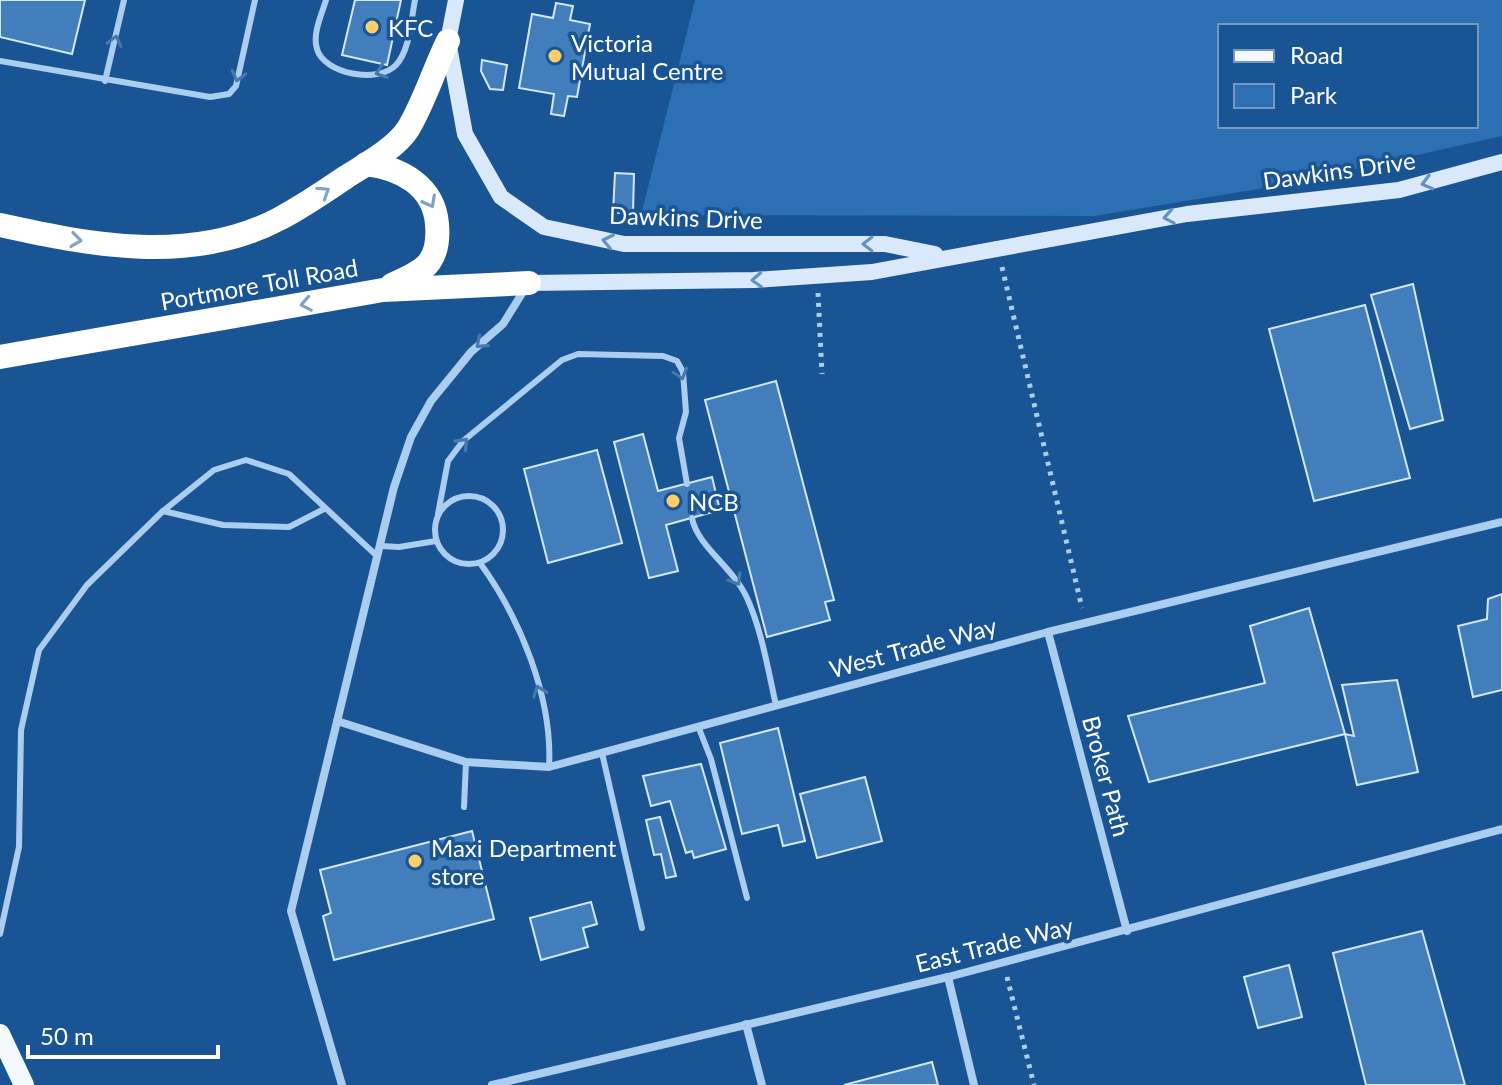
<svg xmlns="http://www.w3.org/2000/svg" width="1502" height="1085" font-family="Lato,sans-serif">
<rect width="100%" height="100%" fill="#195595"/>
<path fill="#2d6fb3" fill-rule="evenodd" d="M695,0H1502V136L1283,185L1094,216L704,215L639,223ZM1220,26H1476V126H1220Z"/>
<g fill="#427ebc" stroke="#d2e6fb" stroke-width="2">
<path d="M0,0H85L72,54L0,37Z"/>
<path d="M355,0H401L387,65L342,55Z"/>
<path d="M556,3L573,6L570,20L590,24L577,97L568,96L564,116L551,114L554,94L519,88L532,14L553,18Z"/>
<path d="M482,60L507,65L503,90L490,89L481,71Z"/>
<path d="M615,173L634,174L633,213H613Z"/>
<path d="M1413,284L1443,420L1410,429L1371,295Z"/>
<path d="M1365,305L1410,478L1314,501L1269,329Z"/>
<path d="M776,381L834,600L825,602L830,620L767,637L705,400Z"/>
<path d="M643,434L658,491L712,477L720,510L666,525L678,571L649,578L614,442Z"/>
<path d="M597,450L622,543L548,563L524,469Z"/>
<path d="M1502,594V690L1473,697L1458,626L1487,619L1488,599Z"/>
<path d="M1309,608L1345,734L1149,782L1128,716L1265,683L1250,626Z"/>
<path d="M1397,680L1418,772L1357,785L1345,734L1354,736L1342,685Z"/>
<path d="M778,728L805,841L783,846L778,825L742,834L720,743Z"/>
<path d="M701,764L726,849L694,858L692,851L686,853L670,801L651,806L643,776Z"/>
<path d="M865,777L882,841L817,858L800,794Z"/>
<path d="M660,817L676,876L666,878L661,854L654,855L646,820Z"/>
<path d="M472,831L494,919L334,960L323,916L331,913L320,870Z"/>
<path d="M591,902L597,924L583,928L588,947L541,960L530,918Z"/>
<path d="M1422,931L1465,1085H1366L1333,953Z"/>
<path d="M1289,965L1302,1017L1258,1028L1244,977Z"/>
<path d="M932,1062L938,1085H844Z"/>
</g>
<g fill="none" stroke-linecap="round" stroke-linejoin="round">
<g stroke="#abcdf0" stroke-width="5" stroke-dasharray="4 6" stroke-linecap="butt">
<path d="M1002,267L1082,608"/>
<path d="M818,293L822,374"/>
<path d="M1007,977L1034,1085"/>
</g>
<g stroke="#abcdf0" stroke-width="6">
<path d="M326,0C322,14 312,34 317,49C324,74 378,84 396,65C410,50 411,20 415,0"/>
<path d="M0,61L210,97L229,94L236,86L255,0"/>
<path d="M105,81L124,0"/>
<circle cx="469" cy="530" r="34"/>
<path d="M163,511L223,525L289,527L324,509"/>
<path d="M438,514L448,461L463,441L562,360L578,354L663,356L677,361L683,372L686,412L679,438L687,484"/>
<path d="M692,518C697,546 733,567 747,598C762,631 768,670 776,705"/>
<path d="M381,546L399,547L436,541"/>
<path d="M480,563C520,618 553,698 549,767"/>
<path d="M698,726L711,759L747,898"/>
<path d="M602,753L642,928"/>
<path d="M464,807L466,762"/>
<path d="M0,934L19,847L21,730L39,650L87,585L163,511L214,470L246,460L289,474L377,556"/>
</g>
<g stroke="#abcdf0" stroke-width="8">
<path d="M1048,632L1127,931"/>
<path d="M337,721L466,762L549,767L1048,632L1502,522"/>
<path d="M948,977L974,1085"/>
<path d="M746,1024L762,1085"/>
<path d="M342,1085L291,911L394,487L411,437L431,401L471,352L503,324L526,287"/>
<path d="M492,1085L948,977L1502,829"/>
</g>
<g stroke="#d9e9fb" stroke-width="16">
<path d="M456,0L448,41L465,134L501,197L544,227L624,244H885L935,254"/>
<path d="M529,283L754,280L872,272L1187,214L1399,190L1502,162"/>
</g>
<path stroke="#f4f9ff" stroke-width="20" d="M0,1034L24,1085"/>
<g stroke="#fff" stroke-width="24">
<path d="M366,164C401,168 434,186 437,224C438,236 437,251 430,261C422,273 404,279 392,285"/>
<path d="M0,225C90,245 192,265 279,219C302,207 324,192 346,177C365,165 396,148 408,129C424,103 434,69 448,41"/>
<path d="M0,357L383,290L529,283"/>
</g>
</g>
<defs><path id="oneway-chevron" d="M-2-3.5L2.5 0L-2 3.5" fill="none" stroke-width="1.6" stroke-linecap="round" stroke-linejoin="round" transform="scale(2)"/></defs>
<g stroke="#4579b0">
<use href="#oneway-chevron" transform="translate(115 41) rotate(-77)"/>
<use href="#oneway-chevron" transform="translate(381 72) rotate(160)"/>
<use href="#oneway-chevron" transform="translate(238 76) rotate(105)"/>
<use href="#oneway-chevron" transform="translate(481 343) rotate(139)"/>
<use href="#oneway-chevron" transform="translate(681 374) rotate(73)"/>
<use href="#oneway-chevron" transform="translate(463 443) rotate(-47)"/>
<use href="#oneway-chevron" transform="translate(736 580) rotate(58)"/>
<use href="#oneway-chevron" transform="translate(539 691) rotate(-110)"/>
</g>
<g stroke="#6690be">
<use href="#oneway-chevron" transform="translate(1427 183) rotate(165)"/>
<use href="#oneway-chevron" transform="translate(1169 217) rotate(170)"/>
<use href="#oneway-chevron" transform="translate(608 241) rotate(-168)"/>
<use href="#oneway-chevron" transform="translate(868 244) rotate(-180)"/>
<use href="#oneway-chevron" transform="translate(757 280) rotate(177)"/>
</g>
<g stroke="#80a2c5">
<use href="#oneway-chevron" transform="translate(324 192) rotate(-33)"/>
<use href="#oneway-chevron" transform="translate(430 202) rotate(62)"/>
<use href="#oneway-chevron" transform="translate(76 240) rotate(8)"/>
<use href="#oneway-chevron" transform="translate(306 304) rotate(170)"/>
</g>
<g fill="#ffcd6a" stroke="#195595" stroke-width="3">
<circle cx="372" cy="27" r="8"/>
<circle cx="555" cy="56" r="8"/>
<circle cx="673" cy="501" r="8"/>
<circle cx="415" cy="861" r="8"/>
</g>
<g text-anchor="middle" dominant-baseline="central" stroke-width="7" stroke-linejoin="round" paint-order="stroke">
<g font-size="24" fill="#fff" stroke="#195595" text-anchor="start">
<text x="388" y="27">KFC</text>
<text x="571" y="42">Victoria<tspan x="571" dy="28">Mutual Centre</tspan></text>
<text x="689" y="501">NCB</text>
<text x="431" y="847">Maxi Department<tspan x="431" dy="28">store</tspan></text>
</g>
<g font-size="24" fill="#fff" stroke="#195595">
<text transform="translate(1339 170) rotate(-8)">Dawkins Drive</text>
<text transform="translate(686 217) rotate(2)">Dawkins Drive</text>
<text transform="translate(259 284) rotate(-10)">Portmore Toll Road</text>
<text transform="translate(913 647) rotate(-15)">West Trade Way</text>
<text transform="translate(1107 776) rotate(75)">Broker Path</text>
<text transform="translate(994 944) rotate(-14)">East Trade Way</text>
</g>
</g>
<rect x="1218" y="24" width="260" height="104" fill="#195595" stroke="#7599bf" stroke-width="2"/>
<rect x="1234" y="50" width="40" height="12" fill="#f4f9ff" stroke="#7599bf" stroke-width="2"/>
<text x="1290" y="64" font-size="24" fill="#ffffff">Road</text>
<rect x="1234" y="84" width="40" height="24" fill="#2d6fb3" stroke="#7599bf" stroke-width="2"/>
<text x="1290" y="104" font-size="24" fill="#ffffff">Park</text>
<path d="M28 1045v12h190v-12" fill="none" stroke="#ffffff" stroke-width="4"/>
<text x="40" y="1045" font-size="24" fill="#ffffff" stroke="#195595" stroke-width="6" paint-order="stroke">50 m</text>
</svg>
